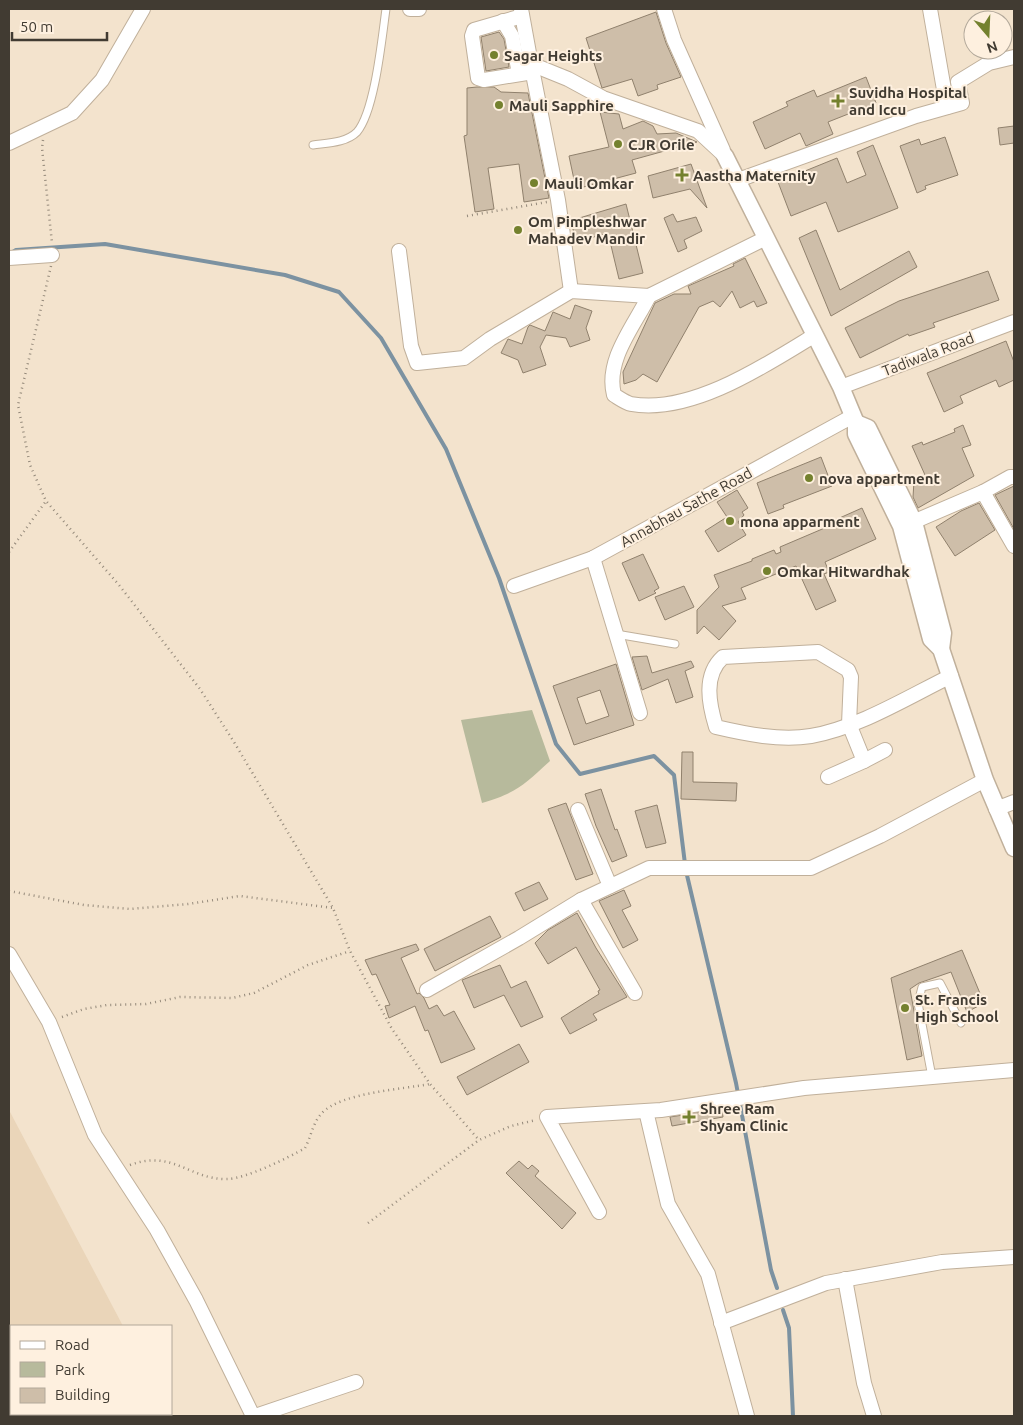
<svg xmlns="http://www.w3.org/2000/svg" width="1023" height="1425" font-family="Ubuntu,sans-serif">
<rect width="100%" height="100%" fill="#f3e3cd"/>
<path fill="#ead5b9" d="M9,1110L123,1326H11V1414H169L170,1416H9Z"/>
<path fill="#b7ba9c" d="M532,710L550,761C525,784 515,794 482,803L461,720Z"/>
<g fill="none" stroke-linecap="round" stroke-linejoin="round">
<g stroke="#7c92a1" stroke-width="4">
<path d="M11,253L16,250L105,244L285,275L339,292L381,338L446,449L499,578L556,744L580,774L654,756L674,775L685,864"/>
<path d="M686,871L736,1083L771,1270L777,1288"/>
<path d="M783,1310L789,1328L793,1416"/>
</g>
</g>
<g fill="#cebea9" stroke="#90816d" fill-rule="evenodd">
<path d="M656,12L666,43L681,77L657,85L658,89L638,96L632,79L602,88L586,38Z"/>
<path d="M499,32L504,39L509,67L486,71L481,37Z"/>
<path d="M866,77L876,103L828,122L833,134L806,146L800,133L765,149L753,122L788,106L786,102L814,90L817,97Z"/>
<path d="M477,87H494L501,92L528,93L549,198L524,202L519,164L488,168L494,209L475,212L464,136L467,135V88Z"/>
<path d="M600,112L619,114L623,129L643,121L653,126L657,134L676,133L697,142L632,160L636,173L576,189L569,156L609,147Z"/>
<path d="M1014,126V143L1000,145L998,128Z"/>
<path d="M945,137L958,175L925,186L926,189L917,193L900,146L919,139L921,145Z"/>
<path d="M873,145L898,208L838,232L826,202L791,216L778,182L837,158L847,183L866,175L857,152Z"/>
<path d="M691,164L707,208L690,189L653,198L648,176Z"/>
<path d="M626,204L643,273L619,279L608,233L576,242L572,225L577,223L576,219Z"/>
<path d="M673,214L677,222L696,217L702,231L684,240L687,248L678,252L664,218Z"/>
<path d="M816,230L840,290L909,251L917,267L831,316L799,238Z"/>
<path d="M745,258L767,303L757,307L754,301L740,308L732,291L720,307L713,301L699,307L657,382L643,374L636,380L624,384L623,372L655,303L674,294H691L688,286L734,266L733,264Z"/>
<path d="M988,271L999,300L933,323L935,327L909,336L908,334L860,358L845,328L899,301Z"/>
<path d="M575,305L592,311L586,328L590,340L570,347L566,338L546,335L540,347L546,365L523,373L518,360L501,353L508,339L522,344L528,327L530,325L545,331L553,312L570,319Z"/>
<path d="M1006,341L1014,362V380L999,387L996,380L960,396L963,403L944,412L927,373Z"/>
<path d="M963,425L971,445L962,448L974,476L918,508L913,497L914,481L925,475L912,446L922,442L923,445L955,432L954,429Z"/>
<path d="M821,457L832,486L783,505L784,508L768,514L757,483Z"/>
<path d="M1014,486V529L995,495Z"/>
<path d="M737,490L748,508L742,512L744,515L738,522L746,535L718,552L705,531L727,517L717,502Z"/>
<path d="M979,503L995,530L955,556L936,527L961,511Z"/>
<path d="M862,508L876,539L825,562L829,572L824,574L836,601L816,610L796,566L741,588L746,599L722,606L736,621L719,640L704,626L697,634V610L719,587L714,575L752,561V559L774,550L776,554L781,552L780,547L827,527L826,524Z"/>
<path d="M643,554L659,588L654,591L656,593L639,601L622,563Z"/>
<path d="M684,586L694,607L665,620L655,597Z"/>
<path d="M647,656L652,673L691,661L694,667L685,671L693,697L676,703L668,679L642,690L632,657Z"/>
<path d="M616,664L634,725L574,745L553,686ZM600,690L609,716L586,724L577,698Z"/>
<path d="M682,752H693V782L737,783L736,801L681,799Z"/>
<path d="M601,789L615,830L617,829L627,856L612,862L596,826L585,794Z"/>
<path d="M566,803L593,874L576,880L548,809Z"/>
<path d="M657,805L666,843L646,848L635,811Z"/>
<path d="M539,882L548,899L524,911L515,893Z"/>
<path d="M624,890L631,906L622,910L638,940L623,948L599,901Z"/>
<path d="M577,913L596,948L627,997L593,1014L597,1020L570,1034L561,1018L599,994L598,991L600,990L576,947L548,964L535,943L548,930Z"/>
<path d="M490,916L501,937L435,971L424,949Z"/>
<path d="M416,944L419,950L401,958L417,994L419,993L424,998L429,1009L437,1005L444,1016L454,1011L475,1049L441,1063L428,1030L425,1031L415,1006L389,1018L385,1006L390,1005L376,974L372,975L365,960Z"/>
<path d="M962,950L984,1003L967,1012L951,972L919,983L910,989L922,1056L907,1060L891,978Z"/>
<path d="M500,965L511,988L526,981L543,1017L521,1027L504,995L474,1008L462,980Z"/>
<path d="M519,1044L529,1062L467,1095L457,1077Z"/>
<path d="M722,1109L723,1117L672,1126L670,1117Z"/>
<path d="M519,1161L528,1169L532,1165L539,1171L535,1176L576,1213L562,1229L506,1173Z"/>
</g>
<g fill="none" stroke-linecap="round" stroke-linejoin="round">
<g stroke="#c0b09b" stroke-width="9">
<g id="service">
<path d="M313,145C327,143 346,143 357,132C375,111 382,37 386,9"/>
<path d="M616,634L675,644"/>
<path d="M932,1077L918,1003L922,987L940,983L961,1023"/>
</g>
</g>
<g stroke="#c0b09b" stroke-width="16">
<g id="minor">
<path d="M410,9H419"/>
<path d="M521,9L531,64L568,79L603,98L698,131L725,156"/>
<path d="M664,9L674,40L723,150"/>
<path d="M930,9L947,107"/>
<path d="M522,16L474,30L472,36L478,78L484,80L533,72"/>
<path d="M503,21L512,36L519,74"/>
<path d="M531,64L558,200L571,291"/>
<path d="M9,143L72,113L102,80L143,9"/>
<path d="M738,180L916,116L962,103L958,82L989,63L1014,57"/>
<path d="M399,251L411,346L417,363L464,358L490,339L571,291L649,296L766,238"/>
<path d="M9,258L52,255"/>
<path d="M649,296C634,326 605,360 614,395C619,398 626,403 631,404C691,415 766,365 815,335"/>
<path d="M841,387L1014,322"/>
<path d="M983,492L1014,546"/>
<path d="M906,525L983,492L1010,477H1014"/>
<path d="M593,558L640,713"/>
<path d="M514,586L593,558L853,416"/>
<path d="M864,761L885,750"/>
<path d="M828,777L864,761L849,724L851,677L848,670L818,652L723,657C703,675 709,704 716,727C746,734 780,741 811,736C858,728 908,697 951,676"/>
<path d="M996,809L1014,802"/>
<path d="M578,810L610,886"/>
<path d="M581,900L635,993"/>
<path d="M9,954L49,1022L95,1135L157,1230L196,1300L253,1416"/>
<path d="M427,990L519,938L581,900L649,868H811L880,836L985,780"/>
<path d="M646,1111L668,1204L708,1274L747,1416"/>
<path d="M599,1212L547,1117L661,1110L804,1088L1014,1070"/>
<path d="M845,1279L864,1383L874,1416"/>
<path d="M721,1323L826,1283L942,1262L1014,1257"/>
<path d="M255,1416L356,1382"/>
</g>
</g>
<g stroke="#c0b09b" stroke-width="19">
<g id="tertiary">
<path d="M725,156L841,387L856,423V434L901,526L931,639L941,649L985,780L1014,848"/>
<path d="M856,423L868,428L914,522L943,633L941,649"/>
</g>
</g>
<g stroke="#958a7b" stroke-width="2.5" stroke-dasharray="1 4" stroke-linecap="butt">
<path d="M43,140L42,148L52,243"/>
<path d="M467,216L547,202"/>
<path d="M51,266L18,405L30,465L46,501L119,585L200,689L234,742L333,908L350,951L392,1029L430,1084L479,1140"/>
<path d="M9,552L46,501"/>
<path d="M9,891L84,905L130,909L188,904L240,896L333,908"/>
<path d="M62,1017L84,1009L107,1005L146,1004L180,997L232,998L254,993L308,965L350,951"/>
<path d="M130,1165C173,1149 190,1180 227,1179C245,1179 288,1158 305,1148C311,1137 313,1122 322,1113C340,1093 403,1089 430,1084"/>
<path d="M368,1223L479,1140L511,1126L536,1120"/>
</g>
<use href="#service" stroke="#fff" stroke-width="7"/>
<use href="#minor" stroke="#fff" stroke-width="14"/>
<use href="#tertiary" stroke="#fff" stroke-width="16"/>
</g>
<g fill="#74812e" stroke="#fef0df" stroke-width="2">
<circle cx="494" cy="55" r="5"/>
<path d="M835.5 93.5h5v5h5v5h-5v5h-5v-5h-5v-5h5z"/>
<circle cx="499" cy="105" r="5"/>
<circle cx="618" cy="144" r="5"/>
<path d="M679.5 167.5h5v5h5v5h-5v5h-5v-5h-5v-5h5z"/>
<circle cx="534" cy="183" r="5"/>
<circle cx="518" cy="230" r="5"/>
<circle cx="809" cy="478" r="5"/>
<circle cx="730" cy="521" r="5"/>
<circle cx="767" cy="571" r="5"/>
<circle cx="905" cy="1008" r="5"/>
<path d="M686.5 1109.5h5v5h5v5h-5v5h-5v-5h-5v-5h5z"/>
</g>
<g text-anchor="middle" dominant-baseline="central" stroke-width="4" stroke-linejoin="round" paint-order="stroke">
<g font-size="15" font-weight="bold" fill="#413b32" stroke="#fef0df" text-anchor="start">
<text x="504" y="55">Sagar Heights</text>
<text x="849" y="92">Suvidha Hospital<tspan x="849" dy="17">and Iccu</tspan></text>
<text x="509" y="105">Mauli Sapphire</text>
<text x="628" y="144">CJR Orile</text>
<text x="693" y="175">Aastha Maternity</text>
<text x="544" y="183">Mauli Omkar</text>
<text x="528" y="221">Om Pimpleshwar<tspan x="528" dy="17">Mahadev Mandir</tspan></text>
<text x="819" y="478">nova appartment</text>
<text x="740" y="521">mona apparment</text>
<text x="777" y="571">Omkar Hitwardhak</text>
<text x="915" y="999">St. Francis<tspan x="915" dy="17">High School</tspan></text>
<text x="700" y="1108">Shree Ram<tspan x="700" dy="17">Shyam Clinic</tspan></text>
</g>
<g font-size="15" fill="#413b32" stroke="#fef0df">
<text transform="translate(928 354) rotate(-21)">Tadiwala Road</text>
<text transform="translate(686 507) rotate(-29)">Annabhau Sathe Road</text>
</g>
</g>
<rect width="1023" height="1425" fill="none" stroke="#413b32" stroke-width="20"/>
<rect x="10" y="1325" width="162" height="90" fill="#fef0df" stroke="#b2a89a"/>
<rect x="20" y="1341" width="25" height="8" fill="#ffffff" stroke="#b2a89a"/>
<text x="55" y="1350" font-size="15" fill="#413b32">Road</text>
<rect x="20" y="1362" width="25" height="15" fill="#b7ba9c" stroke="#b2a89a"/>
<text x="55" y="1375" font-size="15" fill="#413b32">Park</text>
<rect x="20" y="1388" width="25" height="15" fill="#cebea9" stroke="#b2a89a"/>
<text x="55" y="1400" font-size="15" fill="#413b32">Building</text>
<g transform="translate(988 35) rotate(161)"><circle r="24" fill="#fef0df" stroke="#b2a89a"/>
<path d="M0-4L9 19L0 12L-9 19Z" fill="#74812e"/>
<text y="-8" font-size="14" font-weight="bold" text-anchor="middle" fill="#413b32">N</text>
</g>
<path d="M12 32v8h95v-8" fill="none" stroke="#413b32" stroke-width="2.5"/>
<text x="20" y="32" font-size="15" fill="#413b32" stroke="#fef0df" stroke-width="4" paint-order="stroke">50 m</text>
</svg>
